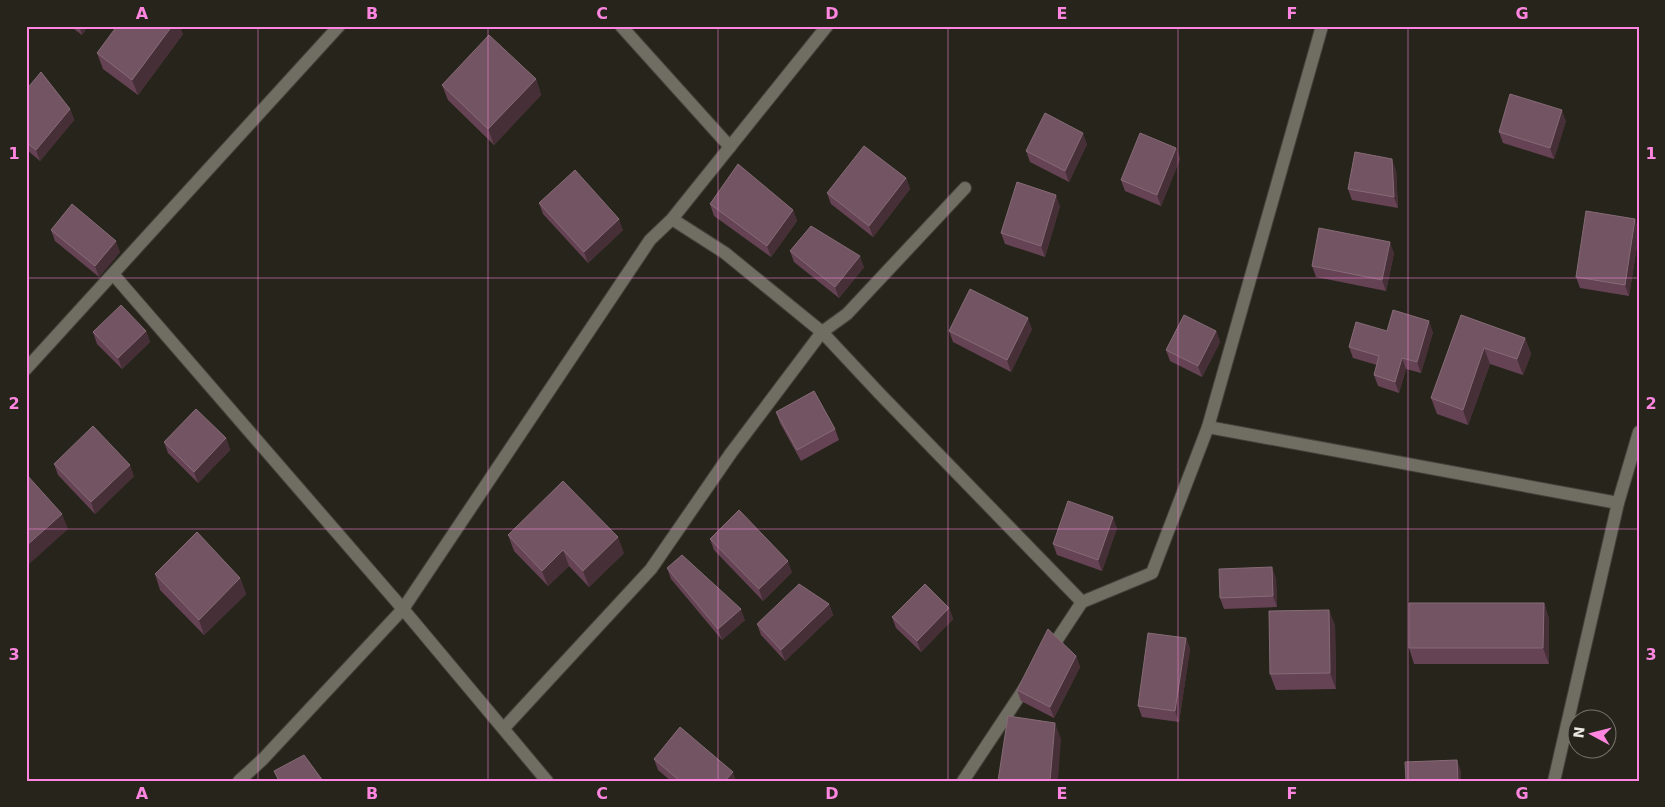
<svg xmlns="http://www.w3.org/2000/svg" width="1665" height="807" font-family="'DejaVu Sans',sans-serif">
<rect width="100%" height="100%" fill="#27251b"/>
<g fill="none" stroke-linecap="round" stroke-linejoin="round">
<g stroke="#44423b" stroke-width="14">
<g id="minor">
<path d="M621,26L730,147"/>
<path d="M672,219L725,253L822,332L880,394L1082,602"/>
<path d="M113,274L403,609L547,781"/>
<path d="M26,369L339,26"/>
<path d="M1208,427L1618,503"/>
<path d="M1049,652L1082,602L1152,573L1208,427L1322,26"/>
<path d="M504,728L651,569L731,453L822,332L847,314L965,188"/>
<path d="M239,781L263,759L403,609L650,240L672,219L827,26"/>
<path d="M963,781L1028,683"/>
<path d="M1554,781L1618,503L1639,432"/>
</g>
</g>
<use href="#minor" stroke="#706e62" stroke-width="12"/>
</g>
<g fill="#654254">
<path d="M70,26H88L82,35Z"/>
<path d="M183,34L138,95L103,69L97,53Z"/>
<path d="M536,79L541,95L494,145L448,100L442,85Z"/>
<path d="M26,90L70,109L74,120L40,161L26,149Z"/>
<path d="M1566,121L1554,159L1503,143L1499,132Z"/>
<path d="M1087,144L1069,182L1030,162L1026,151Z"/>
<path d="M1176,148L1180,159L1161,206L1125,191L1121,180Z"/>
<path d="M1396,170L1398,208L1352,200L1348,189Z"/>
<path d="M906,178L910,189L873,237L831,204L827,193Z"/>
<path d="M539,203L623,230L588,263L543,214Z"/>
<path d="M710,204L793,210L797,221L771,257L714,216Z"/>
<path d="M1060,206L1045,257L1005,244L1001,233Z"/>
<path d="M1639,229V233L1629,296L1580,288L1576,277Z"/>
<path d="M51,230L120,252L99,277L55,241Z"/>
<path d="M790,251L864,267L839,298L794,262Z"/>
<path d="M1394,253L1386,291L1316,277L1312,266Z"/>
<path d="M1461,315L1525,338L1531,354L1523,375L1490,364L1468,425L1437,414L1431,398Z"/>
<path d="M1032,329L1011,372L953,342L949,331Z"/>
<path d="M146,331L150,342L122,369L97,344L93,332Z"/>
<path d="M1216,331L1220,342L1202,377L1170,361L1166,350Z"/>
<path d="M1387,331L1433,332L1421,373L1406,369L1399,393L1378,386L1374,375L1377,365L1353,358L1349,347Z"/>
<path d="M776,412L835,429L839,440L801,461L780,423Z"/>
<path d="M226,438L230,450L198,483L168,453L164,442Z"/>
<path d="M54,464L134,476L95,514L58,475Z"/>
<path d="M1117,528L1102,571L1057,555L1053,544Z"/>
<path d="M508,535L624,553L589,587L569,566L548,586L514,551Z"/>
<path d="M710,539L792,572L763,601L714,550Z"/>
<path d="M667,568L745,620L722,640L671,579Z"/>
<path d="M155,574L240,578L246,594L204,635L160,590Z"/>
<path d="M1276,578L1277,607L1224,609L1220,598Z"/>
<path d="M1544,603L1549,619V664H1414L1409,648Z"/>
<path d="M829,604L833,615L785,661L761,635L757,624Z"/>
<path d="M949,608L953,619L921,652L896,628L892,617Z"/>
<path d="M1335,625L1336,689L1276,690L1270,674Z"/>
<path d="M1186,638L1190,649L1179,722L1142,717L1138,706Z"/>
<path d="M1076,656L1080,667L1054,718L1021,701L1017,690Z"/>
<path d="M654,759L736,781H671L658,770Z"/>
</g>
<g fill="#462f37">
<path d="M79,26H88L82,35Z"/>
<path d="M172,26H180L183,34L138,95L132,80Z"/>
<path d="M536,79L541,95L494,145L488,129Z"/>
<path d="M70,109L74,120L40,161L36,150Z"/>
<path d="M1562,110L1566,121L1554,159L1550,148Z"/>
<path d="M1083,133L1087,144L1069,182L1065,171Z"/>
<path d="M1176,148L1180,159L1161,206L1157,195Z"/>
<path d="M1392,159L1396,170L1398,208L1394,197Z"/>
<path d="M906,178L910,189L873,237L869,226Z"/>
<path d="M1056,195L1060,206L1045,257L1041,246Z"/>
<path d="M793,210L797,221L771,257L767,246Z"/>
<path d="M619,219L623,230L588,263L584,252Z"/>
<path d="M1635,219L1639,229V233L1629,296L1625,285Z"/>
<path d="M116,241L120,252L99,277L95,266Z"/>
<path d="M1390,242L1394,253L1386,291L1382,280Z"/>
<path d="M860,256L864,267L839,298L835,287Z"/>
<path d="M1028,318L1032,329L1011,372L1007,360Z"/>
<path d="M1429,321L1433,332L1421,373L1417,362Z"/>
<path d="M146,331L150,342L122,369L118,358Z"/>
<path d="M1216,331L1220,342L1202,377L1198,366Z"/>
<path d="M1525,338L1531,354L1523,375L1517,359Z"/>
<path d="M1484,348L1490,364L1468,425L1463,410Z"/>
<path d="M1402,358L1406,369L1399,393L1395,382Z"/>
<path d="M226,438L230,450L198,483L194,472Z"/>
<path d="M130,465L134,476L95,514L91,502Z"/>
<path d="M62,514L68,529L26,567V546Z"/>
<path d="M1113,517L1117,528L1102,571L1098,560Z"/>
<path d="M618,537L624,553L589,587L583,571Z"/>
<path d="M563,550L569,566L548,586L542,571Z"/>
<path d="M788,561L792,572L763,601L759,589Z"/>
<path d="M1272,567L1276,578L1277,607L1273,596Z"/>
<path d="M240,578L246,594L204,635L199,620Z"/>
<path d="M1544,603L1549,619V664L1543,648Z"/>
<path d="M829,604L833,615L785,661L781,650Z"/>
<path d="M949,608L953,619L921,652L917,641Z"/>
<path d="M741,609L745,620L722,640L718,629Z"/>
<path d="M1329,610L1335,625L1336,689L1330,673Z"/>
<path d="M1186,638L1190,649L1179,722L1175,711Z"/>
<path d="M1076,656L1080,667L1054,718L1050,707Z"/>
<path d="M1055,723L1061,739L1058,781H1050Z"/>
<path d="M1457,760L1461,771V781H1458Z"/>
<path d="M733,772L736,781H725Z"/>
</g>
<g fill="#735463" stroke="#866b77">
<path d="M117,26H172L132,80L97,53Z"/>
<path d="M489,35L536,79L488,129L442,85Z"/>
<path d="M41,72L70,109L36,150L26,142V90Z"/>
<path d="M1510,94L1562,110L1550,148L1499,132Z"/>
<path d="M1045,113L1083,133L1065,171L1026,151Z"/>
<path d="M1140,133L1176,148L1157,195L1121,180Z"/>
<path d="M864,146L906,178L869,226L827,193Z"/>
<path d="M1355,152L1392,159L1394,197L1348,189Z"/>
<path d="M738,164L793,210L767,246L710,204Z"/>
<path d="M575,170L619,219L584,252L539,203Z"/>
<path d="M1017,182L1056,195L1041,246L1001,233Z"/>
<path d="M72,204L116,241L95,266L51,230Z"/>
<path d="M1586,211L1635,219L1625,285L1576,277Z"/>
<path d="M811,226L860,256L835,287L790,251Z"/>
<path d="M1319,228L1390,242L1382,280L1312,266Z"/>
<path d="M970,289L1028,318L1007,360L949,331Z"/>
<path d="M121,305L146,331L118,358L93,332Z"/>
<path d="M1393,310L1429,321L1417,362L1402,358L1395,382L1374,375L1379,356L1349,347L1356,322L1387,331Z"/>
<path d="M1184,315L1216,331L1198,366L1166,350Z"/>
<path d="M1461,315L1525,338L1517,359L1484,348L1463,410L1431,398Z"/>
<path d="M814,391L835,429L797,450L776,412Z"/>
<path d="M196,409L226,438L194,472L164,442Z"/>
<path d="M93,426L130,465L91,502L54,464Z"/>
<path d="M26,474L62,514L26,546Z"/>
<path d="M563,481L618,537L583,571L563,550L542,571L508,535Z"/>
<path d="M1068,501L1113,517L1098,560L1053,544Z"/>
<path d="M739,510L788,561L759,589L710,539Z"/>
<path d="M197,532L240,578L199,620L155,574Z"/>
<path d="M682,555L741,609L718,629L667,568Z"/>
<path d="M1272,567L1273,596L1220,598L1219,569Z"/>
<path d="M799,584L829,604L781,650L757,624Z"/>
<path d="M925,584L949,608L917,641L892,617Z"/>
<path d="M1409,603H1544L1543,648H1409Z"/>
<path d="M1329,610L1330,673L1270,674L1269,611Z"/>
<path d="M1048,629L1076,656L1050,707L1017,690Z"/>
<path d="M1148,633L1186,638L1175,711L1138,706Z"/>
<path d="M1008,716L1055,723L1050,781H998Z"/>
<path d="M680,727L733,772L725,781H680L654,759Z"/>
<path d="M304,755L323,781H279L274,771Z"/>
<path d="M1457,760L1458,781H1406L1405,762Z"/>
</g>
<path fill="none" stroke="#fe86e0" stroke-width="1" stroke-opacity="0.55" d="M258,26V781M488,26V781M718,26V781M948,26V781M1178,26V781M1408,26V781M26,278H1639M26,529H1639"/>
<rect width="1665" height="807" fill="none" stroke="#27251b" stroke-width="55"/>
<g transform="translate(1592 734) rotate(277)"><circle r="24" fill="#27251b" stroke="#75736a"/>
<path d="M0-4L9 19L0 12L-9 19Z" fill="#fe86e0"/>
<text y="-8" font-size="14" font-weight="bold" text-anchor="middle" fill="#e9e8e1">N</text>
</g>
<rect x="28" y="28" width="1610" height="752" fill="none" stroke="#fe86e0" stroke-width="2"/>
<g font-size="16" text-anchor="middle" font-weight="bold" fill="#fe86e0">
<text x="142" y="19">A</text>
<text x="372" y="19">B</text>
<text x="602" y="19">C</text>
<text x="832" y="19">D</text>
<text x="1062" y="19">E</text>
<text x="1292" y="19">F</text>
<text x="1522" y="19">G</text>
<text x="14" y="159">1</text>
<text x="1651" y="159">1</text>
<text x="14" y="409">2</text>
<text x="1651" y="409">2</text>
<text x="14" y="660">3</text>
<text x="1651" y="660">3</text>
<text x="142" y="799">A</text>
<text x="372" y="799">B</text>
<text x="602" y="799">C</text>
<text x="832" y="799">D</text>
<text x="1062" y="799">E</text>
<text x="1292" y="799">F</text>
<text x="1522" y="799">G</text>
</g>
</svg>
